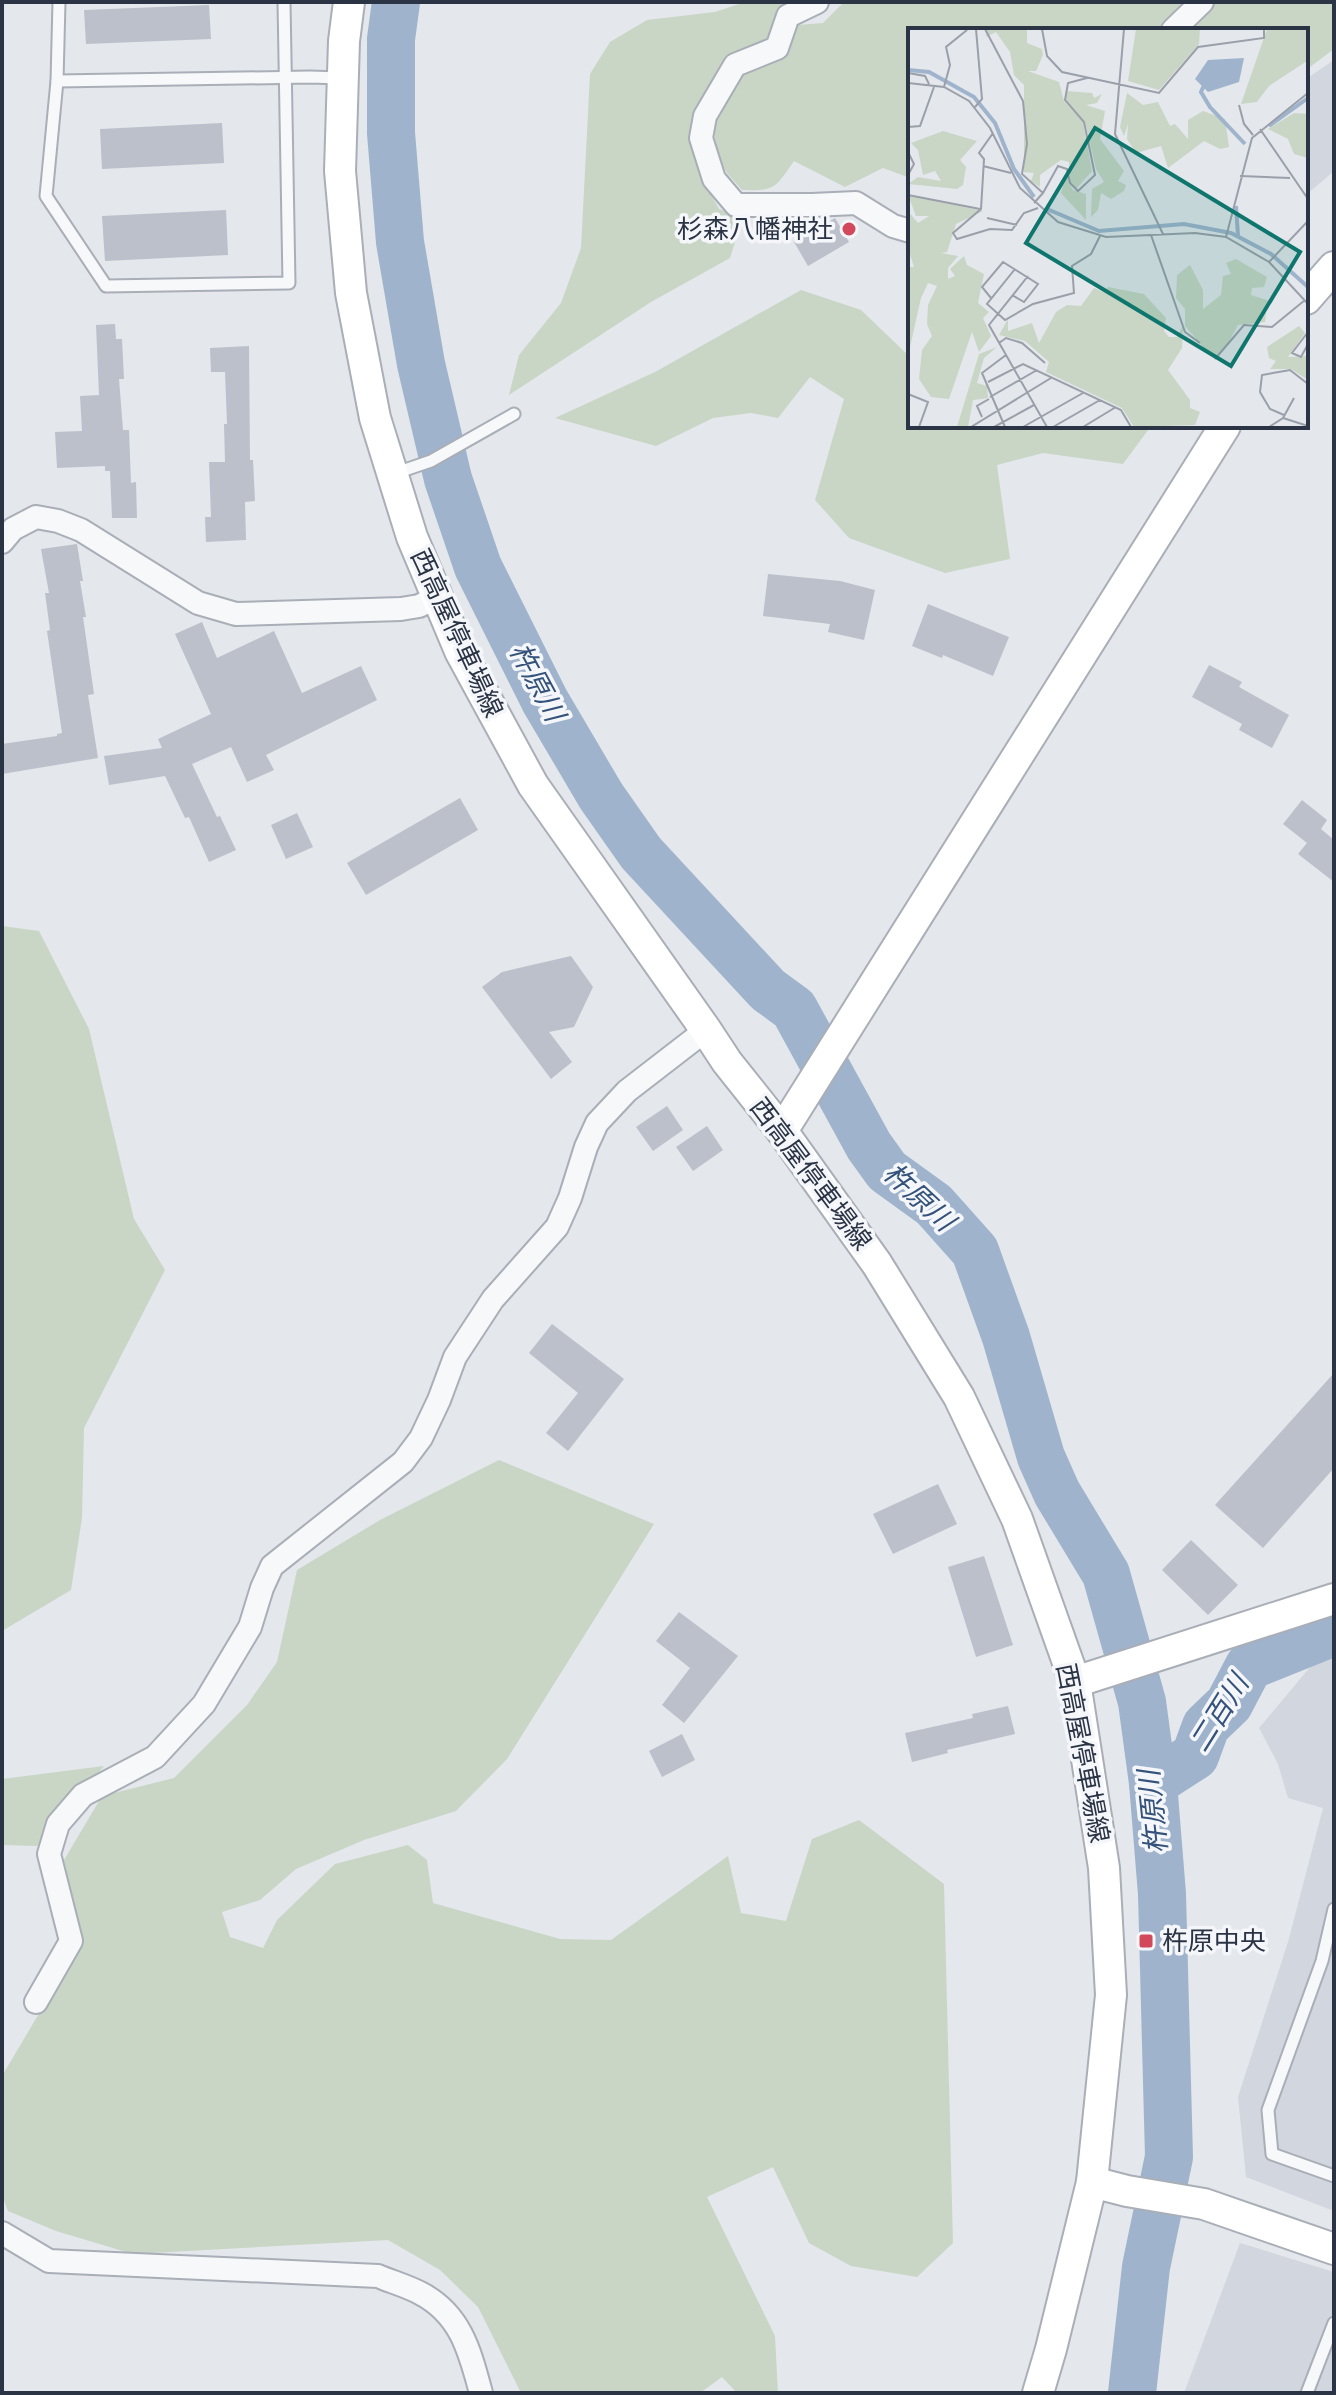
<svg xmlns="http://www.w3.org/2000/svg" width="1336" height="2395" font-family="Helvetica,'Noto Sans JP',sans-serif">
<rect width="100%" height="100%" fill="#e4e7ec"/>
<g fill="#d2d6de">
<path d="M1334,60V171L1306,195V79Z"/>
<path d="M1334,1651V2211L1246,2177L1238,2097L1288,1942L1323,1808L1288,1798L1278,1764L1259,1728L1316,1660Z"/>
<path d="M1240,2243L1334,2272V2393H1184Z"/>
</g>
<g fill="#c9d6c5">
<path d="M745,2H785L773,42L701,109L705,184L719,209L743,217L730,258L651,302L509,395L519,355L561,303L581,248L590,74L610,42L647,20L715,12Z"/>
<path d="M844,2H1188L1158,30H910V178L883,168L845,187L794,161C775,188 776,191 742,190L727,173L714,151L716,109L740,69L784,49L797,25L823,23Z"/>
<path d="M1210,2H1334V49L1306,70V30H1181Z"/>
<path d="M801,290L861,310L910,357V426H1151L1123,464L1043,453L997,465L1010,559L945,573L849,538L815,500L844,399L810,377L778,418L751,413L713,418L656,446L555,418L655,372Z"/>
<path d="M2,926L39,931L89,1029L134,1219L165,1270L84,1428L82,1518L71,1590L2,1631Z"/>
<path d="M499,1460L654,1524L507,1759L456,1811L364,1840L296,1869L260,1900L222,1912L230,1937L263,1948L277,1920L335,1864L408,1845L427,1860L433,1903L560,1939L611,1940L728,1856L741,1913L786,1921L812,1839L859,1820L944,1884L953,2243L917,2277L851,2266L809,2243L773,2167L707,2197L775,2336L778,2393H737L722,2377L700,2393H521L478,2307L440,2270L388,2240L133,2254L56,2231L8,2211L2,2195V2076L79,1946L64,1860L102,1796L174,1778L247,1705L277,1662L297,1570L380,1520Z"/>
<path d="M104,1766L37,1846L2,1845V1779Z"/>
</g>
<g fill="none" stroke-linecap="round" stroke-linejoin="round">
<g stroke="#9fb4cc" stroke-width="48">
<path d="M396,2L391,39V133L400,242L421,364L448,479L478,567L545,701L601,796L641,853L768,990L794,1009L869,1146L887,1171L934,1205L975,1251L1006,1337L1041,1457L1057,1493L1106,1574L1142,1702L1153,1783L1162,1894L1169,2157L1146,2267L1132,2393"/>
<path d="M1153,1783L1195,1756L1206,1726L1229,1704L1249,1666L1334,1632"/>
</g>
</g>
<g fill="#bbc0ca">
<path d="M209,5L211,39L86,44L84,10Z"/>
<path d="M222,123L224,163L102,169L100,129Z"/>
<path d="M226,210L228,255L105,261L102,216Z"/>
<path d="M835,218L849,242L808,266L794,242Z"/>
<path d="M115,324L116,339H122L124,379H119L123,430H129L131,483L136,482L137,518H112L110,471H105V466L57,468L55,432L82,431L80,396L99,395L96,325Z"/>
<path d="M249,346L250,460H253L255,501L245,502L246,540L206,542L205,517H211L209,462H225L224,424H227L225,372H211L210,348Z"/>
<path d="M77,544L83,581H80L86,617H83L94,694L88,695L98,758L2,774V744L57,736V734L62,733L47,631L50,630L45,593H49L41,549Z"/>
<path d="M768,574L840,581L875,590L864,640L828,632L830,624L763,616Z"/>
<path d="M928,604L1009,637L993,676L943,655L942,658L912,646Z"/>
<path d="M202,622L217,658L274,631L302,693L361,666L377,700L266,755L274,770L247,782L231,747L192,764L217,817L220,816L236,850L209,862L189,817L185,818L165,776L109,785L104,756L162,748L158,739L211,714L175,634Z"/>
<path d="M1209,665L1242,682L1239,687L1289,715L1272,748L1239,730L1242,724L1192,697Z"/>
<path d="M460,798L478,830L366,895L347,863Z"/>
<path d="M1302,800L1327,820L1321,829L1334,840V882L1298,854L1307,843L1283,824Z"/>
<path d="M297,813L313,847L286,859L271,825Z"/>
<path d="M571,956L593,987L574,1027L549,1032L572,1062L551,1079L482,987L502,972Z"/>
<path d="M667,1106L683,1130L653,1151L636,1127Z"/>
<path d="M707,1126L723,1150L693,1171L676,1147Z"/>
<path d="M552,1324L624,1379L568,1451L546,1433L578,1393L529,1353Z"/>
<path d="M1334,1373V1468L1263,1548L1215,1505Z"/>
<path d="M938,1484L957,1524L893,1554L873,1514Z"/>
<path d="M1191,1540L1238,1585L1208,1615L1162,1570Z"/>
<path d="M984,1556L1013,1645L976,1657L948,1567Z"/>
<path d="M679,1612L738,1656L684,1723L662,1705L690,1668L656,1641Z"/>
<path d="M1008,1706L1015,1734L947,1750L948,1753L912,1762L905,1733L973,1718L972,1714Z"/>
<path d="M682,1734L695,1760L662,1777L649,1751Z"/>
</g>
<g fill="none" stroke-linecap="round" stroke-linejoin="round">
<g stroke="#a9aeb7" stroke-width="15">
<g id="lane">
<path d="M59,2L57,81L46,196L106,286L289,283L284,2"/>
<path d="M57,81L310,77L341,78"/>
<path d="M393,474L431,461L514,414"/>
<path d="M1334,1909L1322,1961L1268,2110L1272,2154L1334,2176"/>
<path d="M1307,2393L1334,2323"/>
</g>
</g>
<g stroke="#a9aeb7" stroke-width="26">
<g id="street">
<path d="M817,2L788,16L777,48L735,65L705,116L701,138L714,179L736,205H812L856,203L893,226L910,231"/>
<path d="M1173,30L1202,2"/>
<path d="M2,542L13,529L36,517L58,521L81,530L198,603L236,614L401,609L419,606L437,597"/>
<path d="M36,2002L71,1941L49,1854L58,1824L83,1795L155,1757L204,1704L250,1627L262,1588L272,1566L403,1462L421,1438L439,1400L455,1357L493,1299L557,1227L570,1198L586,1147L597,1123L627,1091L706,1030"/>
<path d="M2,2233L49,2261L378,2276C392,2282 407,2286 420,2293C461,2314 470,2352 481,2393"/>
</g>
</g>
<g stroke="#a9aeb7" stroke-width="34">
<g id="secondary">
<path d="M349,2L344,41L340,171L351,293L375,418L412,537L460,651L533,785L706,1030L727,1062L782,1131L877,1264L959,1397L1017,1519L1075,1682L1104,1868L1111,1995L1092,2182L1051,2349L1038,2393"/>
<path d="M1306,299L1334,267"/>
<path d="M782,1131L1225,426"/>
<path d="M1075,1682L1334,1599"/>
<path d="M1092,2182L1127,2191L1204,2204L1334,2249"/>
</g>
</g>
<use href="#lane" stroke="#f7f8fa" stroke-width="11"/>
<use href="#street" stroke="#f7f8fa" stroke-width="22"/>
<use href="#secondary" stroke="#fff" stroke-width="30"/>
</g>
<g fill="#d1495b" stroke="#f4f6f9" stroke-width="3">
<circle cx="849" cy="229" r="8"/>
<rect x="1138" y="1933" width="16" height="16" rx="4"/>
</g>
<g text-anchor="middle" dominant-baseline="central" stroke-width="7" stroke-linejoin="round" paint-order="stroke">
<g font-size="26" fill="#2b3445" stroke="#f4f6f9" text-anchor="end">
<text x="833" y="229">杉森八幡神社</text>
<text x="1162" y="1941" text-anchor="start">杵原中央</text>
</g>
<g font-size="26" fill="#2b3445" stroke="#f4f6f9">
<text transform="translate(457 633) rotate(65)">西高屋停車場線</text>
<text transform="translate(811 1174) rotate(53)">西高屋停車場線</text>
<text transform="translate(1083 1753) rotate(79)">西高屋停車場線</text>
</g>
<g font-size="28" font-style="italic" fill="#34527a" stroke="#f4f6f9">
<text transform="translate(537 682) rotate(62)">杵原川</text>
<text transform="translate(919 1197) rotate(43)">杵原川</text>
<text transform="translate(1219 1713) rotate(-58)">二百川</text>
<text transform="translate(1153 1812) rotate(-96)">杵原川</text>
</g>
</g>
<g transform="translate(908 28)">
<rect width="400" height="400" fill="#e4e7ec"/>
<path d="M79,1H119V15L134,21L135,27L128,43H120L151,54L156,73L175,94L184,143L168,161L161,155L165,162L178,166V192L153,165L158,147L162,151L161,134L153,132L132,147V159L123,153L126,145L116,144V57L106,47L102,24L88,4L78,9ZM228,1H292L291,16L251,62L220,53ZM359,1H400L399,33L361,58L349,74L333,76ZM158,63L184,65L186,70L194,66L189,75L178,77L197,83L192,111L216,143L210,153L218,157L216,163L203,171L193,165L190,182L183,189L184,161L196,154L188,141L177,94L158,72ZM219,65L235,77L250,74L262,98L267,96L280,111V92L295,83L317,91L321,119L312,121L296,113L260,140L253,118L228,125L219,111L220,96L216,108L212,99ZM386,85L400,86V130L386,126L380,111L360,101ZM35,103L69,113L52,132L58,139L55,157L49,161L0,156L10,149L33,153L27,143L15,147L10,122L3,115ZM0,167L75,183L48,196L39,224L33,225L50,228L40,240V251L47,248L42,241L56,228L59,237L76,246L70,275L81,284L75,290L83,308L71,324L64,304L41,371L23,369L11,351L14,322L24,308L19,296L20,277L29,258L20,255L13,270L0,328V239H6L0,220V183L10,195L21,188H8ZM328,231L359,249L356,259L344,260L343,267L365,274L359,276L357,294L330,297L318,319L308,328L301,326L277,298V281L268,270L269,247L282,237L295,262V281L313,267L315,248L323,246L318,235ZM200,259L236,266L258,290L256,303L261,309H269L275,297L274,320L260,342L282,372V380L292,384L287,397L226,399L214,380L138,344L141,334L117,313L91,307L100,291V303L124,295L131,315L148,284L159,277L173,278L186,260L196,264ZM391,298L397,305L380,329L400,328V352L383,341H362L368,333L361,330L359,319ZM89,319L76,330L69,355L79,358L80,370L65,372L60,399H49L71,326Z" fill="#c9d6c5"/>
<path d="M336,30L331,54L300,64L287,51L300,32Z" fill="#9fb4cc"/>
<path fill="none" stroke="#9fb4cc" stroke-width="4" d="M0,42L21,44L66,69L87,95L106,141L126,169M297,55L293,64L302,79L337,116M361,98L400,70M328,178L330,208M139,181L191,203L276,196L323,205L363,226L400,259"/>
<path fill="none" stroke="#9a9fa9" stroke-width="2" d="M30,1H68M77,1L115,73L119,116L114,146L135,165L126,175M134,1L139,28L154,44L251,65L290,19L356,10V1M216,1L207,106L255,206M0,45L17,48L21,56M0,55L36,59L61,73L82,100L112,160L150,194L198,209L287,205L318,209L361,234L400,276M36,59L42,37L38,19L59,2M331,77L336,96L345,107M67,79L74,71L68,1M0,99L12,98L26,59M352,101L400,171M85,105L71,125L76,131L73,181L45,205L49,211L82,201L104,202L116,185L130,180M0,124L6,136L0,147M75,138L103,145M332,148L382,150M135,165L150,138L159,141L162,155L170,163L187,147L176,94L157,72L160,55L179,50M0,167L72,181M79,190L109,197M243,207L277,304L292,315M318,209L344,110L400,65M361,234L400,193M107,241L79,276L97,292L125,276L166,265L164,238L183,226L192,208M120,248L81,297L139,399M83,270L74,259L95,234L130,256L116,274L104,267M91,315L98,310L114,315L137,335M400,316L393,329L384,325L400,304M307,331L336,297L364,299L397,272M80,354L115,336L213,382L223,399M0,366L20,374L11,399M82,369L129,342M376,387L362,381L352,364L354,347L382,342L400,356M74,389L69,378L81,371M375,390L400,398M63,399L143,350M86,399L126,377M97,399L74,345L98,327M115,399L175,365M145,399L192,372M175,399L208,379M361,399L375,390L386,370"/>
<path fill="#0f766e" fill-opacity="0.15" stroke="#0f766e" stroke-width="4" d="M187,100L392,224L323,338L118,215Z"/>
<rect width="400" height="400" fill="none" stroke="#2b3445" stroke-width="4"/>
</g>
<rect width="1336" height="2395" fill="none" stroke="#2b3445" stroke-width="8"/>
</svg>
